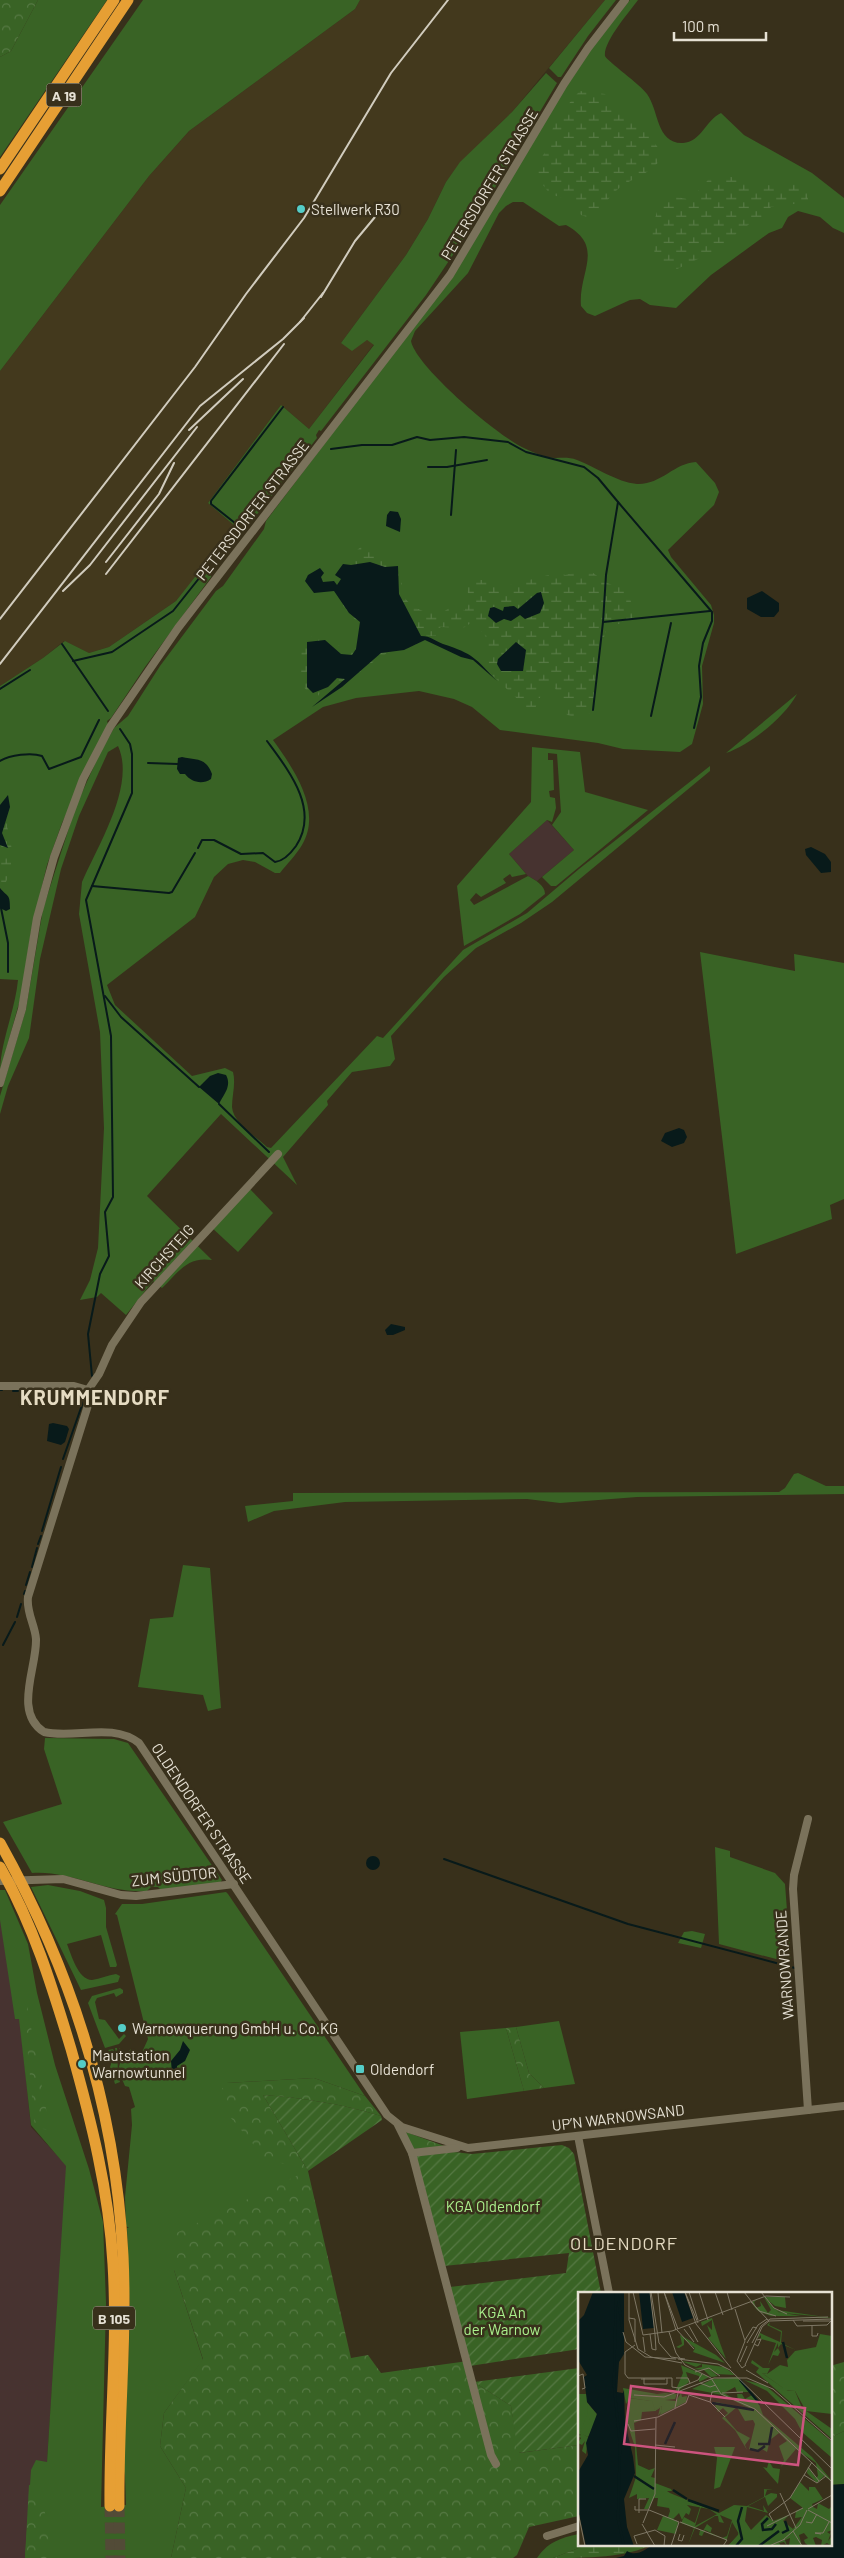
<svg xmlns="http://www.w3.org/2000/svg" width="844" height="2558" font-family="Barlow,sans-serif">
<defs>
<pattern id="forest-crowns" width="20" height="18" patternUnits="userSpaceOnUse" patternTransform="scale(1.25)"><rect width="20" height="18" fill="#396325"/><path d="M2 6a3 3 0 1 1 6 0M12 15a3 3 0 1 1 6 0" fill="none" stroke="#567944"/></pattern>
<pattern id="wetland-marsh" width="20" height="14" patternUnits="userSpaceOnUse" patternTransform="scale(1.25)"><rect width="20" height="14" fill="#396325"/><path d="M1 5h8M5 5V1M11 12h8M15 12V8" fill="none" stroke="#567944"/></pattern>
<pattern id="garden-furrows" width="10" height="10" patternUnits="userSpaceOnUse" patternTransform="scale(1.25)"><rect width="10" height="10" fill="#396325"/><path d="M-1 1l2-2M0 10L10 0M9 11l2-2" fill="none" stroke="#567944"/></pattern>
</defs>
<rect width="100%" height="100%" fill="#38301b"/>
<g fill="#473330">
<path d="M547,820L574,850L537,881L528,876L509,854Z"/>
<path d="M0,1913L20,2019L31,2127L67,2166L47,2462L26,2558H0Z"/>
</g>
<path fill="#43391d" d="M360,0H605L512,112L460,163L446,182L428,219L406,255L341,343L367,340L374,344L309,429L281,405L208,503L236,527L176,601L109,647L89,653L64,641L43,658L0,686V371L149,176L189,131L355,9Z"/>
<g fill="#396325">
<path d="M38,0H107L0,157V57L11,51Z"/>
<path d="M143,0H360L355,9L189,131L149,176L0,371V205Z"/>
<path d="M605,0H616L588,36L561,77H558L549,68Z"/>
<path d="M630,0H638C630,11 603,42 605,56C607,61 641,85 647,94C659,110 656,144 683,143C701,142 706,120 721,113L744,135L812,173L844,198V233L833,228L820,217L798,211L788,217L782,228L769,233L711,275L676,308L650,305L640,299L630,300L595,316L587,313L581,306C578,272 606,247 566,225L559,226L523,202H513L506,206L499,213L468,273L415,331L411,341C416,367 500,438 526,449C534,453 546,458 555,458C563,458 569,457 577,460C596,467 616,482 637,484C661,485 674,463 696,462L715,483L719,492L714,505L668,550L671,557L711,605L714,615V623L702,666L703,704L692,744L680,752L623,749L598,743L500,730L472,707L454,699L419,691L356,698L323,707L273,740C293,768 323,810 302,845C296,855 287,864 280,873H275L255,862L243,860L228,864L214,877L195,917L107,985L115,1005L192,1076L225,1068L233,1072C236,1084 232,1095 232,1107C233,1123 256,1137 267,1147L271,1148L377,1036L383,1038L463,950L527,913L579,869L710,766V771L552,902L521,923L476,948L444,977L391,1036L395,1059L390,1066L352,1072L327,1101L328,1105L283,1157L297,1185L221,1114L147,1196L212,1260C187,1256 179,1272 162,1288L153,1281L126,1315L101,1293L97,1297L80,1300L90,1280L98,1248L104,1128L100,1032L79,914L82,882C98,845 136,785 118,746L108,752L79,816L61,869L40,959L29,1038L8,1086L0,1114V1096L26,1009L43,909L76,806L99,755L114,728L128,716L160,666L216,591L223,586L264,529L266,521L453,274L554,106L591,49Z"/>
<path d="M546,73L557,83L471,228L426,295L321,431L319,430L316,435L317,438L222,559L211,557L236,527L208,503L281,405L309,429L374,345L367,340L352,351L341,343L406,255L428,219L446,182L460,162L512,112Z"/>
<path d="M206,563L212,568L211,577L145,667L111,718L107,721L108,724L62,823L47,865L31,932L21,996L0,1072C0,1043 15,1011 18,980L0,979V686L43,658L65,641L89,653L109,647L176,601Z"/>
<path d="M797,694C785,717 750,745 726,753Z"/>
<path d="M532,747L580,752L585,792L648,810L556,886H551L542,877L574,850L552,825L561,812L557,754L548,753V760H553L554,790L549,791L550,797L555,798L556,808L552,822L547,820L509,854L526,874L512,877L510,874L503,879L506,883L481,897L476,893L470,900L474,905L528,876C535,880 545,885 545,894L520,914L464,946L457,886L531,802Z"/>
<path d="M700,952L795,971L794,954L844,963V1199L830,1205L832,1219L736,1254Z"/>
<path d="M247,1186L273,1213L238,1252L210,1226Z"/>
<path d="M798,1473L826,1486H844V1494L637,1497L560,1503L527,1499L345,1502L274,1511L248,1522L245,1506L293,1501V1493L779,1492L785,1488L794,1474Z"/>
<path d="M183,1565L210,1568L221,1708L208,1711L203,1695L138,1687L150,1619L173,1617Z"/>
<path d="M45,1738L114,1739L128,1743L222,1880L220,1883L161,1890L158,1887H151L147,1891C108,1894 70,1870 32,1873L3,1822L62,1804L44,1749Z"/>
<path d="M715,1847L730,1851V1857L775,1873L785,1884L791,1963L719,1944Z"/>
<path d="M48,1885L80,1891L104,1900L106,1908V1927L117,1965L116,1967H110L101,1935L67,1944C71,1954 78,1980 92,1980C100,1979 108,1975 116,1974L120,1976L118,1982L81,1990L31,1887Z"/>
<path d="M0,1890H5L28,1944L37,1993L55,2065L89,2169L103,2222L106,2303L101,2507L126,2505L125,2475L123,2467L130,2320L127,2228H129L126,2226L125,2197L132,2125L131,2109L135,2107L129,2087L125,2086L118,2070L121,2060L119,2048L127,2053L131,2049L139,2059L148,2039L117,1915L115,1914L122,1904H142L226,1892L228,1894L365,2096L314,2078L227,2083L308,2171L174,2270L203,2360L164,2413L160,2446L186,2488L171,2558H25L31,2470L36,2460L47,2462L66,2166L31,2125L19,2019H15L0,1920Z"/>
<path d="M692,1931L705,1934L701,1948L678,1943L684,1932Z"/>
<path d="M120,1988L123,1990V1993L116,1997L114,1993L97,1998L95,2002L99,2019L105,2020L119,2039L124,2034L126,2036L119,2044L105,2048L88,2003L92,1996Z"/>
<path d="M559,2021L575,2084L544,2088L529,2073L516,2027Z"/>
<path d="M506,2028L524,2091L467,2099L460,2032Z"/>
<path d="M115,2048H117C119,2060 116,2070 120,2082L115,2084L110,2067L113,2058L108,2050L113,2049L116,2054Z"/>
<path d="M844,2431V2484L830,2485V2438Z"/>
<path d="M579,2534V2544H589L553,2558H537C548,2542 560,2538 579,2534Z"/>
</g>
<g fill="url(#forest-crowns)">
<path d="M0,0H38L11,51L0,57Z"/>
<path d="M26,2000L50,2130L35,2128L26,2034Z"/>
<path d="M516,2027L529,2073L544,2088L524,2091L506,2028Z"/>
<path d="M314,2078L365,2096L381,2116C342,2104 304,2098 263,2095L308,2171L351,2358L368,2355L381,2373L468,2361L474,2382L511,2406L519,2453L579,2445V2516L529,2527L517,2555L513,2558H171L186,2488L160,2446L164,2413L203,2359L174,2270L176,2233L307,2171L265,2158L214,2098L227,2083Z"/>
<path d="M403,2131L447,2147L412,2149Z"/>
<path d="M844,2362V2431L830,2438V2366Z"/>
<path d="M29,2485H32L43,2502L52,2551L49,2558H25Z"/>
</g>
<g fill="url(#wetland-marsh)" fill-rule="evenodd">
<path d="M580,91L605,94L613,108L627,117L637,120L659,149L662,157C652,174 633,177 618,189C608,198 602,209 590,218L581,215L569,200L550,194L536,176C537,159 543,158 550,144C553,139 551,131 554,125C556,120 575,95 580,91Z"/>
<path d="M712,174L737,178L747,183L779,186L799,184L807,186L812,192L808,197V202L771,207L761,218L743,228L719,249L677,269C642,268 651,215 665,195L687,199L702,188Z"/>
<path d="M364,546L383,554L386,562L395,560L400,562L403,596C414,611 439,622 453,604H458L465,611V605L469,599L467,587L480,580H495L498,588L560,572L565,575L589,570L607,583L618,587L621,585C623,587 635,608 636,612L635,617L626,622L607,627L602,644L593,712L580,718L567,715L551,679L542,691L538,704L533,710H529L490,673L486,637L474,621L463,628L441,627L437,629L436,636H425V640L404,650L389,652L367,666L342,687L336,688L333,680C328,687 322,689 318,696H312L300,683L302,642C316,629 333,641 345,650L357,646L360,625C353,617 341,606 338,596C334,583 351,549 364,546ZM541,592L540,613L525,619L520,615L511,621L504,619L493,620L488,616L498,608L503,611L518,609L521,605L531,601L536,593Z"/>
<path d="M8,816C5,829 11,835 12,847C12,859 11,871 6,882H0V845L5,844L2,829Z"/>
<path d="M589,2544H653C627,2558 585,2558 553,2558Z"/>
</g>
<g fill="url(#garden-furrows)">
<path d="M263,2095C304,2098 342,2104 381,2116L382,2120L308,2171Z"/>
<path d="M562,2145L569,2148L574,2154L601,2293H579V2349L470,2366L450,2287L566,2273L569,2253L444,2266L415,2156L454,2152L472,2154Z"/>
<path d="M579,2368V2445L518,2453L511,2406L474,2382Z"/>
</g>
<g fill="#081a1a">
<path d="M390,511L398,512L401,519L400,532L386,526L387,515Z"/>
<path d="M370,562L385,567L398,566L399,594L421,636C431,636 435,641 443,644C474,654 475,658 497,681L473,660L461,657L425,640L404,650L381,653L342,687L312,707L345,679L337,678L328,687L313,693L307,687V642L325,640L341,654L352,655L356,649L360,622L349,613L334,591L314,593L305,581L308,575L320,568L324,573L321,577L323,582L334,581L337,585L341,579L335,575L343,564L351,565Z"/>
<path d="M762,591L779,603V611L774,617H761L747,609V598Z"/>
<path d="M541,592L544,603L540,613L525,619L520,615L511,621L504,619L496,623L488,616L490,608L494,607L503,611L504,607L514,606L518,609L537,593Z"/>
<path d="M516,642L526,650L523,671H501L497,664L498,659Z"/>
<path d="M182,757C195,760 206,757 212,774L211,779C202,785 191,782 185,774H180L177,769L178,758Z"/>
<path d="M8,795L10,807L2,833L8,848L0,845V805Z"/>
<path d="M811,847L825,854L831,862V872L821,873L806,855L805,849Z"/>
<path d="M0,888C8,898 10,893 10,909L6,911L0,908Z"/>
<path d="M218,1073L226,1075C232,1086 224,1094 219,1104L199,1087L210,1076Z"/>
<path d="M679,1128L684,1130L687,1137L684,1143L672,1147L661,1141L665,1133Z"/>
<path d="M391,1324L405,1327V1330L393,1335H387L385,1330Z"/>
<path d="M53,1423L67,1426L69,1429L65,1442L61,1445L47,1441L49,1424Z"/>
<circle cx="373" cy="1863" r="7"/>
<path d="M183,2041L190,2050L185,2061L177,2066V2075L172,2073L171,2061L180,2050Z"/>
<path d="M844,2484V2558H616L624,2556L627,2551C636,2557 646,2550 653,2544H830V2485Z"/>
</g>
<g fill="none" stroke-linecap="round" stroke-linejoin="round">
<g stroke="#081a1a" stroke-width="2">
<path d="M331,449L362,445H392L417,437L430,440L464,437L508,442L526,452L584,467L598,478L618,502L606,575L603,622"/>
<path d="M428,467H447L487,460"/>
<path d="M618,502L712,612V621L703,643L699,666L701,697L694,728"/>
<path d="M451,515L456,450"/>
<path d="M217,556L240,527L211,504V501L283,407"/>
<path d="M62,644L108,711"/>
<path d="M73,661L112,652L173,611L208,567"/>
<path d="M0,689L30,670"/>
<path d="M593,710L603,622L710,611"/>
<path d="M651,716L671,623"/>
<path d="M0,761C10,755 31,752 42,756L49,769L81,757L99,720"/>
<path d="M148,763L178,764"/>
<path d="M198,848L202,840H214L241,854L263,853L275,862C284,861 291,853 296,846C320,809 289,771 267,741"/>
<path d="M92,886L169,893L172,892L195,853"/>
<path d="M1,908L8,943V972"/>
<path d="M105,996L121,1017L199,1087"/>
<path d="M219,1104L269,1152"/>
<path d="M92,1376L88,1334L100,1274L109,1256L105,1212L113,1197L111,1036L86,900L132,793V754L130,744L120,729"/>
<path d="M0,1390H2"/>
<path d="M13,1391L69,1390L80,1394L82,1405L63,1459"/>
<path d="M42,1531L61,1467"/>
<path d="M38,1544L41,1536"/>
<path d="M32,1567L37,1548"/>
<path d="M26,1585L30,1572"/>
<path d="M24,1594L25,1591"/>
<path d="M17,1617L21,1604"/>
<path d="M3,1645L15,1622"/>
<path d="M444,1859L628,1924L795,1968"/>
</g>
<g stroke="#524b37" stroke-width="11" stroke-dasharray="11 5.5" stroke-linecap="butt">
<path d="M110,2506L111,2558"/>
<path d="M119,2506L120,2558"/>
</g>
<g stroke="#7a725b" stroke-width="8">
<path d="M0,1083L22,1009L37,918L54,857L83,779L110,727L178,628L450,275L564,84L588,48L625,0"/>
<path d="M0,1386H74L88,1390"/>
<path d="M88,1390L89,1402L28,1597C26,1612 35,1625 36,1639C37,1668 13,1712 44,1732C75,1739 112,1722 139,1743L387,2115L402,2127L468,2148L844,2106"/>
<path d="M88,1390L99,1374L112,1345L141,1302L278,1154"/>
<path d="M808,1819L794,1875L793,1889L808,2110"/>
<path d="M0,1881L63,1879L121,1895L136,1896L234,1884"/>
<path d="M398,2125L412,2153L491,2455L496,2464"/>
<path d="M578,2136L609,2293"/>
<path d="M412,2153L457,2148"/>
<path d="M547,2536L579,2526"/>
</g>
<g stroke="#e69f34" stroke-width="11">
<path d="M0,169L114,0"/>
<path d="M0,191L128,0"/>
<path d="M0,1843C71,1970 116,2110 123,2256C127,2339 118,2422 119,2506"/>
<path d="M0,1867C33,1924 52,1986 71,2049C91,2120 109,2191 113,2264C118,2344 109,2425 110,2506"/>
</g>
<g stroke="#d1ccbe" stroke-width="2">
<path d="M321,297L355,241L375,217"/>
<path d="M300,322L323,293"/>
<path d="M189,430L243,379"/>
<path d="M106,562L159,494L174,463"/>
<path d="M106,574L284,344"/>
<path d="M63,591L90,565L197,427"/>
<path d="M0,619L195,367L246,294L304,218L391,73L448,0"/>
<path d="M0,664L200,406L283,339L304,318"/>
</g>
</g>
<g fill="#54cdc7" stroke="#38301b" stroke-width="2">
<circle cx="301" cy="209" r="5"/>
<circle cx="122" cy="2028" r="5"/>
<circle cx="82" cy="2064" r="5"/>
<rect x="355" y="2064" width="10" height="10" rx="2.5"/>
</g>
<g text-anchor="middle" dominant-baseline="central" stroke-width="5" stroke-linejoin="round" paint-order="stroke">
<g fill="#38301b" stroke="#b2ac9c" stroke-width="1">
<rect x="46.5" y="83.5" width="35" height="23" rx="4"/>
<rect x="93" y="2306.5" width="42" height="23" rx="4"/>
</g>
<g font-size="14" font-weight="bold" fill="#e6e1d4">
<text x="64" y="95">A 19</text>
<text x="114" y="2318">B 105</text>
</g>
<g font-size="15" fill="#e6e1d4" stroke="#38301b">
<text transform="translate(489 184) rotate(-59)">PETERSDORFER STRASSE</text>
<text transform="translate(252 510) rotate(-52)">PETERSDORFER STRASSE</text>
<text transform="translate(164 1256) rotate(-48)">KIRCHSTEIG</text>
<text transform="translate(202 1813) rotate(56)">OLDENDORFER STRASSE</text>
<text transform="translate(174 1876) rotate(-6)">ZUM SÜDTOR</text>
<text transform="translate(784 1965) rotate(-94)">WARNOWRANDE</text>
<text transform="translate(618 2117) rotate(-7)">UP’N WARNOWSAND</text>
</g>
<g font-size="15" fill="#e6e1d4" stroke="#38301b" text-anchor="start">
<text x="311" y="209">Stellwerk R30</text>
<text x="132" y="2028">Warnowquerung GmbH u. Co.KG</text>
<text x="92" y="2055">Mautstation<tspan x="92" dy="17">Warnowtunnel</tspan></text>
<text x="370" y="2069">Oldendorf</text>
</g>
<g font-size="15" fill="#aaf08c" stroke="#38301b">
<text x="493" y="2206">KGA Oldendorf</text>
<text x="502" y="2312">KGA An<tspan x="502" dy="17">der Warnow</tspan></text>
</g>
<g font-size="18" letter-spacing="1" fill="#e6dcc3" stroke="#38301b">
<text x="624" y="2243">OLDENDORF</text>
</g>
<g font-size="20" font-weight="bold" letter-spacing="1" fill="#e6dcc3" stroke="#38301b">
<text x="95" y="1397">KRUMMENDORF</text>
</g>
</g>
<g transform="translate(578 2292)">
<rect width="254" height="254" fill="#38301b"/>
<path d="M186,5H207L208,16L197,14L187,6L200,20L223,24H193L182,20L179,18L176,14L174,10L180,7L176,10L178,16L183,14L182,9L190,21L193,18ZM194,14L199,18L254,26H218L247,25L205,21L199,19ZM134,26L142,51L148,67L130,46L133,44L129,33L134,38V28L124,34L123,30ZM192,30L191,33L204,39L203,51L218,58L203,52L200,56V51L196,60L200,56L202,60L200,64L195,63L190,73L198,51L183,47V43L180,46L182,41L202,50L203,40L189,33ZM102,43L138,63L147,71L115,60L117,56L106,47V53L101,56L98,55L104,52ZM174,68L185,76H192L189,82L184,81L191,86L210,99H217L224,116L254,137V147L178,80L181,76L173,71ZM103,69L146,75L157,83L138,82L129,76L140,84L133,85L126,78L116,77L124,75V72L118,75ZM98,71L131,85L121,90V84L108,80L111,90L99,100L87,102L56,103L99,102L97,107L87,108L98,109L103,101L104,105L109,104L108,110L82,123L84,114L77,119L72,109L52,106L48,112L45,96L79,102L97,100L105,81L103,73ZM159,85L179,107L185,123L234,165L254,189L246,184L239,191L229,181L230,175L238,186L240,184L238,171L218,157L203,175L206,168L201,154L209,149L201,141L192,148L189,160L184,157L180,159L171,157L177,132L175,128L167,129L159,115L147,125L159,139L172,146L167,153L169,158L157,138L144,126L150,121L145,116L140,120L137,113L138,110L175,118L144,103L114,97L135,87ZM157,95L159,100H171L174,103L167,107L164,102H159L160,109L146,101ZM166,88L187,93L254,150V166L224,140L217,127L189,99ZM0,102H9V110L19,123L15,137L2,140L10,145L8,162L4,159L7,149L4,153L0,151L3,146L0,144L3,143L0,141ZM136,155H157L142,195L136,197L139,166ZM222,190L231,199V195H237L245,207L234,212L235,215L239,217L240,211L251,217L254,214V238L249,240L252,242L254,238L250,249L254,244V254L249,251L243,254L244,248L238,245L235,246L238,254H231L227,251L226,248L230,246L226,241L221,243L224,254H211L212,246L207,248L209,254L206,250L201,251L203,254H150L161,242L154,230L149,247L146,254L148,248L127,238L124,244L121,243L122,238L117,236L110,253L116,236L103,231L106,225L117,231L122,215H123L117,234L156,213L169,214L186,205V197L195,198H189L187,204L193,201L199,202V205L190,214L187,205L170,214L177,216L186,219L185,213L190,221L169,215L167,229L173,238L188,223L195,229L211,223L205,229L215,237L224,225L217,226L218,219L225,216L212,206ZM142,223L154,228L149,244L144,246L132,242L134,236L129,232L125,239L117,236L137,224H140L141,230L146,231Z" fill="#396325" fill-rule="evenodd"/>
<path d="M242,42L254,44V122L228,119L217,99L199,98L205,96L184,81L189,82L202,73L210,75L209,68L217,59L238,55ZM51,106L74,109L77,118L84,114L83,120L80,124L82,116L77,119L64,120L63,128L56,131L60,173L71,178L77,176L73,185L77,186V191L93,197L94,199H89L92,201L143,222L140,223L131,217L109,213L113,217L111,223L108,221L104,228L101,221L95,227L100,230L98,242L79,238L85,224L90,225L92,219L91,216L73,213L79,214L80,206H76L70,217H66L71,206L59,207V202L51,206L58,185L57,155L48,128ZM191,169L195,176L202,177L200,192L185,175L189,176Z" fill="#396325"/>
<path d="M9,111L19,122L11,126L15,136L10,145L2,141L10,120ZM161,236L164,245L176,251L180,245L181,244H182L179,254H154L160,248L162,242L156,251L150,254L160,243Z" fill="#396325"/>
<path d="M15,0H46V62L41,70L39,100L45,101L46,98L47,130L55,165L57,181L46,207L49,235L56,254H8L0,217V180L10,163L8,151L19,122L9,110L6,85L9,83L0,68V29L6,23ZM61,0H72L76,36L65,37ZM94,0H106L115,26L104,30Z" fill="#081a1a"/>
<path fill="none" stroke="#081a1a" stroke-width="2.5" d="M38,0L36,93L42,153L40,227L46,254M39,0L45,40M205,50L209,66M162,88L182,112M134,111L176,118M87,152L97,130M180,152H191L194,135M172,157L180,159L187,154M56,184L76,197M95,198L109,207M110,208L141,219M190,226L184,232L185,238L194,237L198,232M204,241L210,238L207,229M158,254L164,247L160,229L164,215M181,254L201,239"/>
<path fill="none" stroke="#7e7765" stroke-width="1" d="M51,0V28L60,57L73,65L104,71M55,0L65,43M72,0L77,42M73,0L81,51L93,65L107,67M86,0L98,38M86,0L100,37M107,0L120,31M107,0L118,32L153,76M111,0L120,28M121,0L130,28M137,0L145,23M149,0L154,18M166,0L181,19L198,24M183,0L196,16L209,22M80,1L84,41M173,10L191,29L254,27M157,17L167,49L159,69L164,76L168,73M51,26L57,27V50M215,28L219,34L249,33L253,29M225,29H252M111,34L120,50M234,34V44H239L240,41M106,37L116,50M99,38L116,57M45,40L48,50L67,65L98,67M91,40L98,61L107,73L133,86L143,102L177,117L254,190M72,42L74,57L78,58L77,42M65,43L94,39L188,4L212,5M65,45L67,60M167,48L175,35L179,36M169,51L180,33L189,27M174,51L183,34L192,27L250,25M176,52L180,54L183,47L179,48M57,53L47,60V82L50,86H66M100,67L140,72L152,78L254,177M162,70L169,54M167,73L184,35L191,29M168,78L190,91M117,80L131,76L142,84M0,84L5,82L7,96L4,97M89,86V92H66V86H94V95L101,96M98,86H110L112,91M63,87H87M122,91L132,95L138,93M144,101L165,100M56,103L86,105L136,86H169L195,97L254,149M132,110L134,100L141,99M97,116L101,96L120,88L124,82M56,129L80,125L108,111L111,103L132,110L147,125M50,132L53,139L77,137M77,153L97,155M230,175L241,189M226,183L239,191L248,184M202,201L218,236M57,214V218H71L101,230L93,254M230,217L254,203M230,218L254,231M0,220L7,254M61,221V207H68M195,229L191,222L212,206L234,170M102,230L149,248L145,254M228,230L234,231L239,222M65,231L77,202L78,126M64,232L77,254M189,234L225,216M215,239L224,254M102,242L100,248L104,249L106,243M243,242L237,241H245L251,230M205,248L222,233L229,218M59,252L56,244L77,238L87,244L86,254M191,254L207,247"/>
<path fill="#cd547f" fill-opacity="0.15" stroke="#cd547f" stroke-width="2.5" d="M53,94L227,116L220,173L46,152Z"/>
<rect width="254" height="254" fill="none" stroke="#e6e1d4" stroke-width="2.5"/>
</g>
<path d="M674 32v8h92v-8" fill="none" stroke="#e6e1d4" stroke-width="2.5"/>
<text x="682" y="32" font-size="15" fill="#e6e1d4" stroke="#38301b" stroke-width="4" paint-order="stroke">100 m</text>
</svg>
